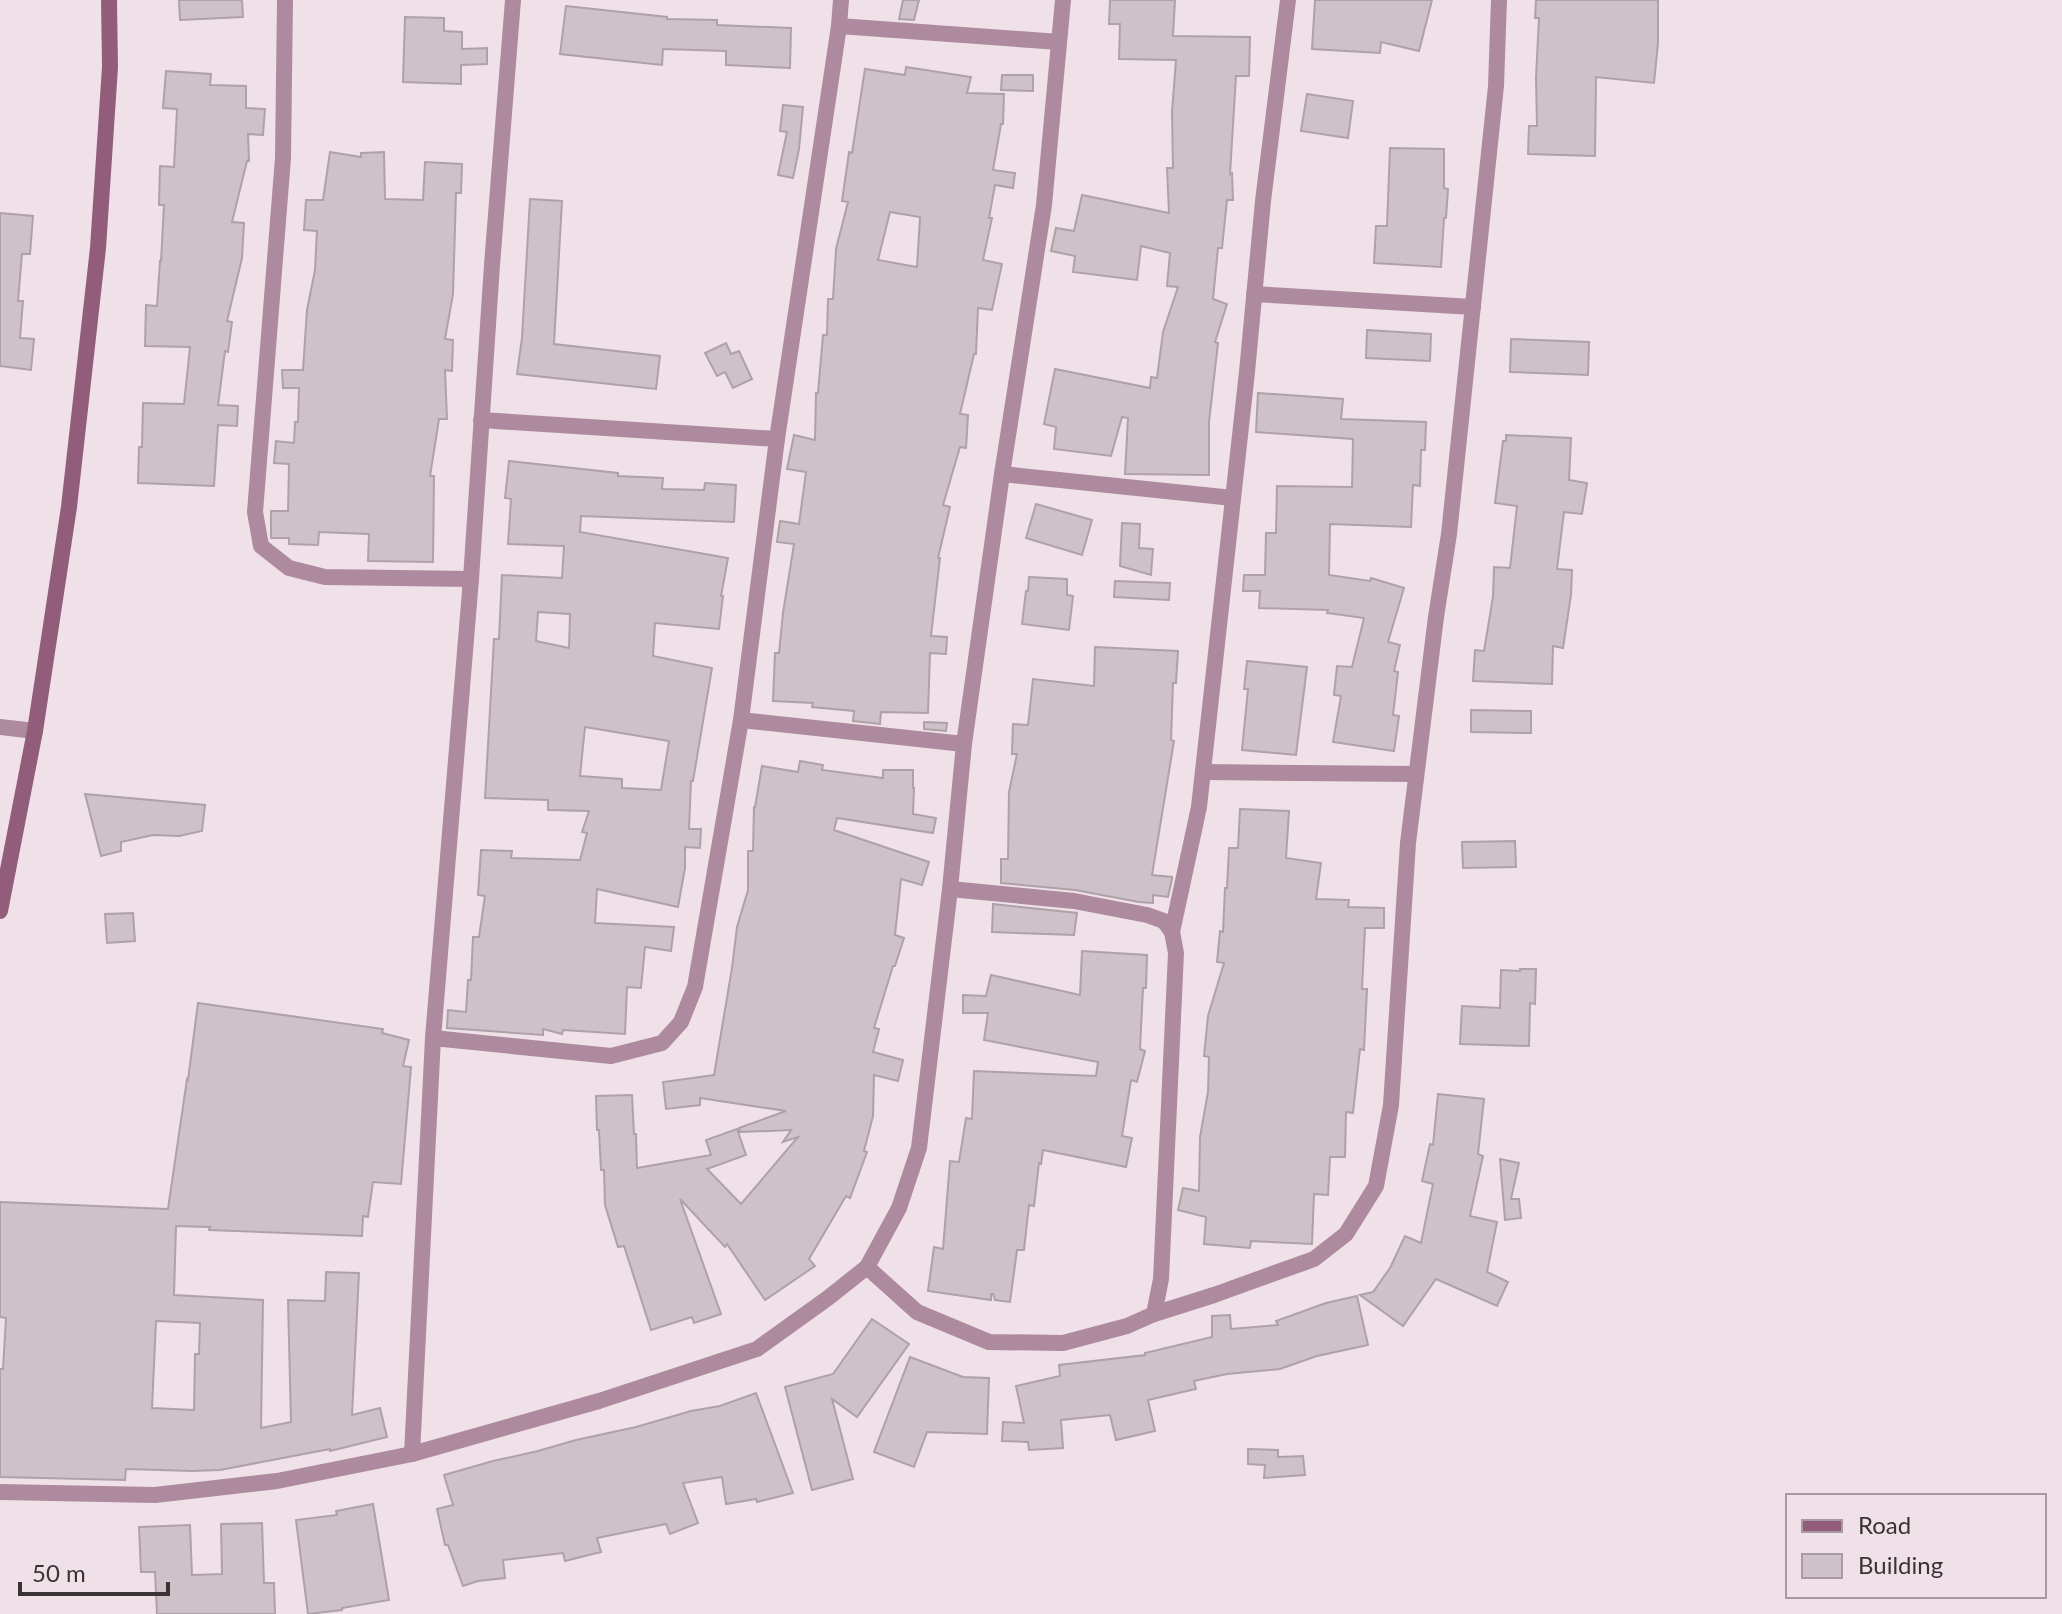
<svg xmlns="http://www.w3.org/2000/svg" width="2062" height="1614" font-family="Lato,sans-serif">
<rect width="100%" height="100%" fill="#f0e1e9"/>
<g fill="#cfc1c8" stroke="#aea1a8" stroke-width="2" fill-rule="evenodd">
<path d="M179,0H242L243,17L180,20Z"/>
<path d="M903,0H919L914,20L899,19Z"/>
<path d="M1110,0H1175L1173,36L1250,37L1249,76H1236L1230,174L1232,173L1233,200H1227L1222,248H1218L1213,299L1227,304L1215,342L1218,343L1209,422V475L1125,474L1128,418L1122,417L1111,456L1054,449L1056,427L1044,424L1055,369L1150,388L1151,377L1157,378L1163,332L1178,287L1167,286L1170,253L1141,246L1137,280L1073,272L1075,256L1051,251L1056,228L1074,231L1082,195L1169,213L1167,168H1173L1172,112L1176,60L1119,59L1120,24H1109Z"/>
<path d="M1315,0H1432L1419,51L1381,42L1380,53L1312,49Z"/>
<path d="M1536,0H1658V43L1654,83L1596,77L1595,156L1528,154L1529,126H1537L1536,78L1539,18H1535Z"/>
<path d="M566,6L667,17V19L717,20V25L791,28L790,68L726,65V51L663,49L662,65L560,54Z"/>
<path d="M405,17L444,18V31L462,32V49L487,48V64L461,65V84L403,82Z"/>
<path d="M906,67L971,77L967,93L1004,94L1003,124H1001L993,170L1015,173L1013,188L995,185L989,218H992L983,260L1002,264L992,310L978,308L976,354H974L960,414L968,415L966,448L960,447L943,505L950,507L938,558H940L931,636L947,637L946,654L930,653L928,713L881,712L880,724L853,721L854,711L812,707L813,703L773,701L775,653H779L783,613L794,544L777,542L780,521L799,524L806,472L787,469L794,435L815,440L816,393H818L823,335H827L828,299H833L836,249L848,202L842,201L849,152L852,153L865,69L905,75ZM890,212L920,217L917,267L878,260Z"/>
<path d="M166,71L211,74L210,85L246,86V108L265,109L263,135L248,134L249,161H247L232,222L244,223L242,258L227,321L232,322L228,352L225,351L218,405L238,406L237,426L218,425L214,486L138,483L139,447H142L143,403L184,404L190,347L145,346L146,305L157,306L160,261H161L164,205H159L160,166L174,167L177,109L163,108Z"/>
<path d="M1002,75H1033V91L1001,90Z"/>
<path d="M1307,94L1353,101L1348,138L1301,131Z"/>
<path d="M783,105L803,107L799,149L793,178L778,175L787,132L780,131Z"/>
<path d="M1390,148L1444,149V188L1448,189L1446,218H1444L1441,267L1374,263L1376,226H1387Z"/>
<path d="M330,152L361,157V153L384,152L385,199L423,200L425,162L462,164L461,193H456L453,294L445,339L453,340L452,371L445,370L447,419H439L430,476H434L433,562L368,561L369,534L319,532L318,545L289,544V538H271V511H288L289,464L274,463L276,441L294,443L295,422H298L299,388H283L282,370H303L307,310L315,270L317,231L304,230L306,200H323Z"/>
<path d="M530,199L562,201L554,344L660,356L656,389L517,374L522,338Z"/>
<path d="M0,213L33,216L30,254H22L18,301H23L20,338L34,339L31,370L0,366Z"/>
<path d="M1367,330L1431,334L1430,361L1366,358Z"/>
<path d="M1511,339L1589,342L1588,375L1510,372Z"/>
<path d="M726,343L731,354L739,351L752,379L733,388L725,372L717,376L705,353Z"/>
<path d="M1258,393L1343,399L1341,419L1426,422L1425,450H1421L1420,486L1413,485L1411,527L1330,524L1329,575L1370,581L1371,578L1404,588L1388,642L1400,645L1394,671L1398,672L1393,715L1399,716L1394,751L1333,742L1341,696L1334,695L1337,666L1352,667L1364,618L1327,613L1328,610L1259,608L1260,591H1243L1244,575H1265L1266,533H1276L1277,486L1352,487L1353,439L1256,432Z"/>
<path d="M1506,435L1571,438L1569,480L1587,483L1582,514L1564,512L1557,569L1572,570L1571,595L1563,648L1553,646L1552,684L1473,681L1475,650L1484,651L1493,597L1494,567L1510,568L1517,506L1495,503L1503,441H1506Z"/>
<path d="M509,461L618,473V476L663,478L662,489L704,490L705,483L736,485L734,522L581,516L580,532L728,558L721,596H723L719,629L655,623L653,656L712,668L693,781H691L689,829H701L700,848L685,847V868L678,907L597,889L595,923L674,927L671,951L645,947L641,988L627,987L625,1034L563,1030L562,1034L543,1029V1035L447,1028L448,1010L466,1012L468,980H471L473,937H479L485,896L478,895L481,850L512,851L511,858L580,860L587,833L582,832L589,811L548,810V800L485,798L494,639H499L502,575L562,578L564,546L508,544L511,499L505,498ZM538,612L570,614L569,648L536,641ZM585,727L669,741L661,790L622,788V779L580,776Z"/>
<path d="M1036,504L1092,520L1082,555L1026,538Z"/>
<path d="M1122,523L1140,524L1139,548L1153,549L1151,575L1120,566Z"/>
<path d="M1029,577L1067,579V595L1073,596L1069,630L1022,624L1026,591H1028Z"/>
<path d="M1115,581L1170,583L1169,600L1114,597Z"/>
<path d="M1095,647L1178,651L1176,683H1173L1171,740L1174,741L1152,875L1172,877V879L1168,897L1153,895V903L1139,902L1075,890L1001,883V859H1008L1009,792L1017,754H1012L1013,724L1028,725L1033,679L1094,686Z"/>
<path d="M1247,661L1307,667L1296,755L1242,750L1248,689H1244Z"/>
<path d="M1471,710L1531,711V733L1471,732Z"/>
<path d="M924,722L947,723L946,731L924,729Z"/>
<path d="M800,761L823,765L822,770L883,778V770H913V788H914L913,814L936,818L933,833L837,818L834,830L929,862L922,885L901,879L895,935L904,938L895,966H893L874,1028L879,1029L873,1052L903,1060L898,1081L874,1075L873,1116L864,1151L867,1152L850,1198L846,1196L809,1259L815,1266L765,1300L727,1244L725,1247L680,1199L721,1314L694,1323L692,1317L651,1330L624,1246L618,1247L605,1205L604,1170H601L599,1130H597L596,1096L632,1095L634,1134H636L637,1168L711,1155L706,1140L737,1129L746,1155L707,1169L741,1204L798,1137L783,1142L791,1130L740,1132L739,1128L786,1111L700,1098V1105L666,1109L663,1082L714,1075L732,968L737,927L748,890V851H753L754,807H755L762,766L798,772Z"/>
<path d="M85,794L205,805L202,831L179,836L153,835L121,842V851L101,856Z"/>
<path d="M1240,809L1289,811L1286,858L1321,863L1316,899L1349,900L1348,907L1384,908V928H1365L1362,989H1367L1364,1050L1360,1049L1353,1113L1346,1112L1345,1157H1330L1328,1195L1314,1194L1312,1244L1251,1241L1250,1248L1204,1244L1206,1217L1178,1210L1183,1188L1199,1191L1200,1137L1208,1092L1209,1057L1204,1056L1208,1016L1224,963L1217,962L1220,931L1223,932L1225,888H1227L1229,848H1238Z"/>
<path d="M1515,841L1516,867L1463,868L1462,842Z"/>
<path d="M993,904L1077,913L1074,935L992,932Z"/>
<path d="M133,913L135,941L107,943L105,914Z"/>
<path d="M1082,951L1147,955L1146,988H1143L1140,1049L1145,1051L1137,1082L1131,1080L1122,1136L1132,1138L1126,1167L1043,1150L1041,1164L1039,1163L1034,1206L1029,1205L1024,1250H1017L1010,1302L995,1300L993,1294H991V1300L928,1291L934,1247L943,1249L950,1161L959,1162L966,1118L972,1119L974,1071L1096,1076L1098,1062L984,1040L988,1013H963V995L986,996L991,975L1080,995Z"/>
<path d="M1520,969H1536L1535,1004L1530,1003L1529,1046L1460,1044L1462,1006L1500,1008L1501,970L1520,971Z"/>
<path d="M198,1003L383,1029L382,1033L409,1040L403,1066L411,1067L401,1184L373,1182L368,1217L363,1216L362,1236L209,1230L210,1227L176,1226L174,1295L263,1300L261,1428L291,1422L288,1300L325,1301L326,1272L359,1273L352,1415L380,1408L387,1437L330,1451V1449L220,1470L192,1471L126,1469L125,1480L0,1477V1369H3L6,1318L0,1317V1202L168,1209L187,1079L188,1080ZM156,1321L200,1323L199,1354H195L194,1410L152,1408Z"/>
<path d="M1438,1094L1484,1099L1478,1154L1483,1156L1470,1216L1497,1222L1487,1272L1508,1282L1497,1306L1436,1279L1403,1326L1360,1295L1373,1292L1390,1268L1405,1236L1421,1243L1433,1184L1422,1181L1430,1144L1433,1145Z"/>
<path d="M1500,1159L1519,1163L1511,1199H1519L1521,1218L1505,1220Z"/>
<path d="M1357,1296L1368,1345L1317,1356L1280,1369L1227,1374L1194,1381L1196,1389L1148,1400L1155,1431L1116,1440L1110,1415L1061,1420L1063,1448L1029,1450L1028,1442L1002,1441L1003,1422L1024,1423L1016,1386L1060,1376L1059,1365L1145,1355V1353L1212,1337V1316L1230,1315L1231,1329L1278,1325L1276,1321L1326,1303Z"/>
<path d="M872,1319L909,1344L857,1417L832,1399L853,1479L812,1490L785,1387L833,1374Z"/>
<path d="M910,1357L963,1377L989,1378L987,1434L927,1432L914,1467L874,1452Z"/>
<path d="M756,1393L793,1493L757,1502L756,1499L726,1504L722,1477L683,1483L698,1523L670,1534L666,1524L597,1538L601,1552L565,1561L563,1553L503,1560L505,1578L478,1581L463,1586L448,1545H445L437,1509L453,1505L444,1475L493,1461L538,1451L576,1440L636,1427L691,1411L720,1406Z"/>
<path d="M1248,1449L1278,1450V1457L1303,1456L1305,1475L1264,1478L1265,1465L1248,1464Z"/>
<path d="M373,1504L389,1600L342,1608V1610L308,1614L296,1520L337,1515L336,1511Z"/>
<path d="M262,1523L264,1583H274L275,1614H157L155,1572H141L139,1527L190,1525L192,1575L222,1574L221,1524Z"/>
</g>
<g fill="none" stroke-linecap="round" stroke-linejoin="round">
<g stroke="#ae8a9e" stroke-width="16">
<path d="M285,0L283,158L255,512L261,546L289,568L325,577L471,579"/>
<path d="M839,26L1059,42"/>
<path d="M1254,294L1473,307"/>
<path d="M481,420L777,439"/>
<path d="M1002,474L1233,498"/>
<path d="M741,720L964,744"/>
<path d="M0,727L35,731"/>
<path d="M1203,772L1416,774"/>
<path d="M1172,932L1199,807L1247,372L1263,201L1288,0"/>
<path d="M433,1038L611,1056L662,1043L681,1022L695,987L741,720L777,439L839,26L841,0"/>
<path d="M867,1267L917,1312L989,1342L1063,1343L1127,1326L1154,1314L1161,1279L1176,953L1172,932L1164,921L1147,915L1074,901L950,889"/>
<path d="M1154,1314L1214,1295L1314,1259L1346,1234L1376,1186L1391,1105L1408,843L1436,617L1449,534L1496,86L1499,0"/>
<path d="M412,1454L433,1038L471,579L492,265L513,0"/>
<path d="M0,1492L155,1495L277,1481L412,1454L599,1401L757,1349L828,1298L867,1267L899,1208L919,1148L950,889L964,744L1002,474L1044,205L1063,0"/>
</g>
<path stroke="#915d7b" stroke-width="16" d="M0,911L35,731L69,507L98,248L110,67L109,0"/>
</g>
<rect x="1786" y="1494" width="260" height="104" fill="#f0e1e9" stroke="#a79ba1" stroke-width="2"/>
<rect x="1802" y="1520" width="40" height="12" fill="#915d7b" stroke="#a79ba1" stroke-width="2"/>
<text x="1858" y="1534" font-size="24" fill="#393336">Road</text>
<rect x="1802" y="1554" width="40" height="24" fill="#cfc1c8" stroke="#a79ba1" stroke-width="2"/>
<text x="1858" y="1574" font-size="24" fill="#393336">Building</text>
<path d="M20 1582v12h148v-12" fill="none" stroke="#393336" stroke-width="4"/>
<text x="32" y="1582" font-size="24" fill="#393336" stroke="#f0e1e9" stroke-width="6" paint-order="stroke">50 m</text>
</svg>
